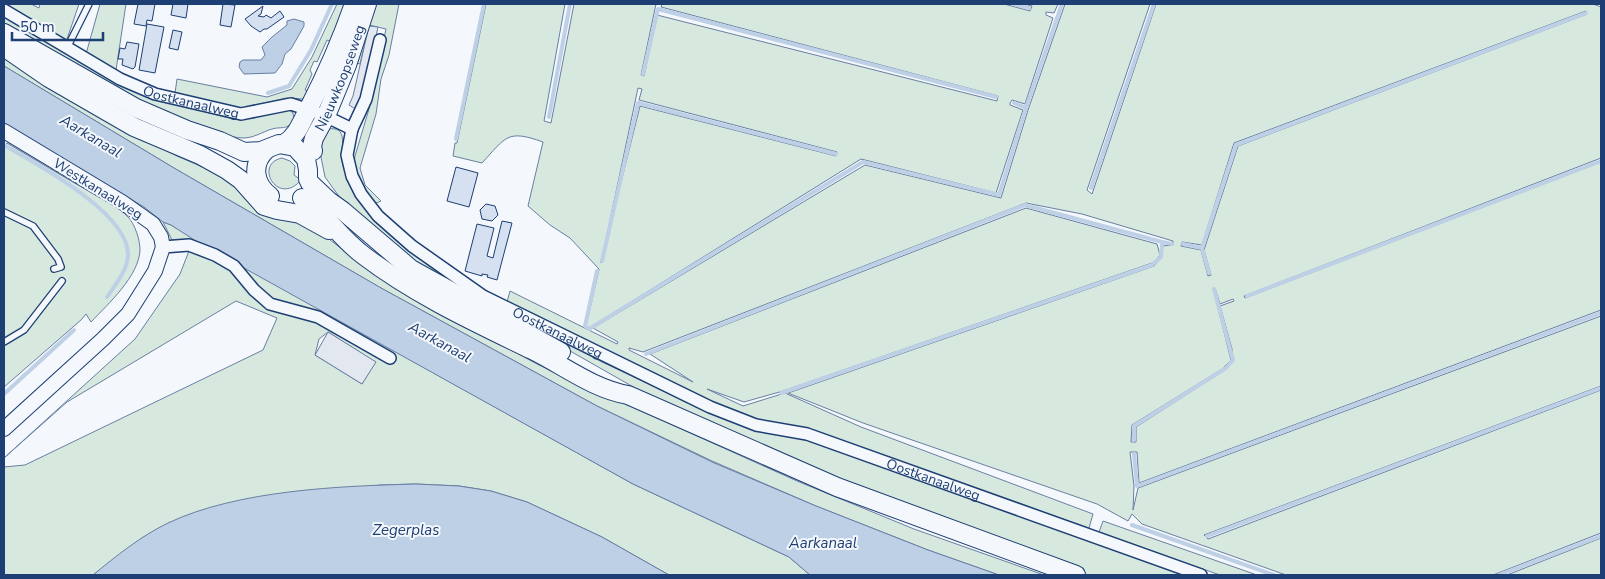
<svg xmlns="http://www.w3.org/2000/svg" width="1605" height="579" font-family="'Nunito Sans',sans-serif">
<rect width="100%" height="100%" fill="#f4f7fb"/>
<g fill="#d7e8df" stroke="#687fa3" fill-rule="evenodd">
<path d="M4,4H31L39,8L40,4H79L66,42Z"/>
<path d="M100,4H126L116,70L86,54Z"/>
<path d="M337,4H351L332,42L327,40L317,62L314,61L310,70L312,74L305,90L310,92L304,99L286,98L239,109L175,93L177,79L267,97L292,89L312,57Z"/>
<path d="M371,4H399L389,55L381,79L376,114L360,168L365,185L381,201L374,204L358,179L354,163L355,156L369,109L386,29L369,25L360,64L356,63Z"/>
<path d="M486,4H565L544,121L551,123L574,4H656L641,75L644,76L657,15L997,101L998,96L661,7L662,4H1004L1030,11L1032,6L1023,4H1058L1054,13L1046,12V15L1053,18L1025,104L1012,100L1010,103V105L1023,110L996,193L861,159L589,328L586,326L599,269L570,238L550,225L528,206L543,142C507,129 506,137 482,163L453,156L455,143H457ZM638,88L642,89L639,100L837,152L836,156L640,106L601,263Z"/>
<path d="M1065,4H1150L1087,190L1092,194L1156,4H1593L1601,7V158L1244,296L1245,298L1601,162V310L1139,483L1137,452H1130L1134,486L1133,510L1138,488L1601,316V386L1204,535L1208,539L1601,390V533L1493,575H1286L1142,524L1132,514L1128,521L1097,504L863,423L788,393L1154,266L1162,256L1161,246L1173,245V241L1082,214L1026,203L643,352L629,348V350L693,382L650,354L1026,208L1157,244L1160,255L1156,260L1152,263L783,391L744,402L707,389L743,406L785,393L861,427L1093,514L1089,528L941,476L724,409L507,302L510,291L617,344L618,342L593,328L865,165L1001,198L1028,110ZM1586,11L1587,14L1238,146L1204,250L1211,275L1208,276L1201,250L1181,246L1182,242L1202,245L1234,143ZM1213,288H1215L1220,304L1233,299L1234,301L1220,306L1232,349L1233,360L1223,371L1136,427V442H1131L1132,425L1222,369L1231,360Z"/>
<path d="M4,14L127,88L172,103L229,118H252L288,109L293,113L294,119C287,131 283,126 272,129C262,132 254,138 243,138C229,138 213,130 199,125C163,112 129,97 96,77C65,60 36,38 4,23Z"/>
<path d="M4,52L115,124L177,156L214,172L325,236L372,272L472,329L539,365L797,481L914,529L1044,575H999L928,550L816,506L712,461L597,406L381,288L174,168L4,66Z"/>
<path d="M328,129C347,126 342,144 342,154C341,161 344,168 346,174L415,254L429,266L474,294L419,264L380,234L338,195L325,177L319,147Z"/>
<path d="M7,143C34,159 62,176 90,192C102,199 119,207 128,217C135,224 140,240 140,250C139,276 108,304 91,322L86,314L81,320L4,387V147Z"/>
<path d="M282,158L290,161L295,166L294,175L301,180C278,207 253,164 282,158Z"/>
<path d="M163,222L171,225L199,242L633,484L789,557L810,575H669L602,537L527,502L491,491L459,486L416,484L380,485L195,513L169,523L142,538L93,575H4V467L25,465L263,350L277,318L236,301L67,402L4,458L135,339L180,274L189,251L186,241L172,240ZM328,332L375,362L362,384L315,355L319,339Z"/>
<path d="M521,323H529L602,362L709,412L765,431L806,440L1018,514L1182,575H1084L951,527L672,409Z"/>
<path d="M1103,521L1257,575H1220L1099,532Z"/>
<path d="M1601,538V575H1507Z"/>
</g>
<g fill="#e3e8f0" stroke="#687fa3">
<path d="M369,26L378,27L362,99L357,110L349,105L353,96Z"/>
<path d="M328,332L376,362L362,384L315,355Z"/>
</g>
<g fill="#bed0e5" stroke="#687fa3">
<path d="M294,19L304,22V26L291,49L285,54L282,64L275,73L244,74L239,67L240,62L243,60H261L265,55L262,47L272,37L287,25V21Z"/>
<path d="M4,66L174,168L381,288L597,406L712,462L816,506L928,550L999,575H810L789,557L633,484L199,243L171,225L163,222L144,207L4,124Z"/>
<path d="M416,484L459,486L491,491L527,502L602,537L669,575H93C116,556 141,536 168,523C238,490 340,486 416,484Z"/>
</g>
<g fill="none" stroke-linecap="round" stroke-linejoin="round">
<g stroke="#bed0e5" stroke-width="4">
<path d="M1014,4L1029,8"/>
<path d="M643,74L658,9L996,97"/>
<path d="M268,93L289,86L311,50L332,4"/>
<path d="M1014,103L1026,108"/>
<path d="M549,117L570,4"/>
<path d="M456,139L484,4"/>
<path d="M4,145C36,164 130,213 128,256C127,271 115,285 107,297"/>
<path d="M1091,188L1154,4"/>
<path d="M1162,242L1172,244"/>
<path d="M1183,244L1202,248"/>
<path d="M602,261L638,103L836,154"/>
<path d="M597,271L585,326L589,329L863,162L999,195L1026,108L1062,4"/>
<path d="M1209,273L1202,248L1236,145L1586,13"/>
<path d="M1247,296L1601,161"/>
<path d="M646,354L1025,205L1162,242L1161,257L1152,265L781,393"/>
<path d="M4,394L74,330"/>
<path d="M1134,440V426L1226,368L1233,360L1214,289"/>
<path d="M1134,454L1137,486L1601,313"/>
<path d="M1132,525L1274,575"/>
<path d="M1207,536L1601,388"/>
<path d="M1499,575L1601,536"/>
</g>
</g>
<g fill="#d5e0f0" stroke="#1d3f73">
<path d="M138,4H155L152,21L147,20L146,26L134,24Z"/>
<path d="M173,4H188L186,18L171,15Z"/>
<path d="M223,4L235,5L231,27L220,25Z"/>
<path d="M263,6L261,14L258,16L264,17L266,15L271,18L280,11L284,17L267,29H264L260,32L251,26L245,19Z"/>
<path d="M147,24L164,27L155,73L139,70Z"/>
<path d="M173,30L182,32L178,50L169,48Z"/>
<path d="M127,42L139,44L135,67L133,69L122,65L123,59H118L120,48L125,49Z"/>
<path d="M456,167L478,173L469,207L447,201Z"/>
<path d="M486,204L495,206L498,215L492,221L482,219L480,210Z"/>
<path d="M502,221L512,223L497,280L487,277L488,275L482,274V276L465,271L477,224L494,228L487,256L493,258Z"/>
</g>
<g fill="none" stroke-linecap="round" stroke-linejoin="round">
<g stroke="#1d3f73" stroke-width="8">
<g id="service">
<path d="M67,48L89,4"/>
<path d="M4,212L33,226L58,259L61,267L54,269"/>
<path d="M4,342L24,330L62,281"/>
</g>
</g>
<g stroke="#1d3f73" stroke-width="14">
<g id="minor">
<path id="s1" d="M4,10L120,79L155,94L241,114L291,104L321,114L352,129"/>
<path id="s2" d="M380,40L366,99L352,129L347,155L352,176L361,194L378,216L412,246L483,296L710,407L756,425L807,434L1201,575"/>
<path d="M163,247L189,245L215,255L234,266L254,290L270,304L318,317L390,358"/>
</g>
</g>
<g stroke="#1d3f73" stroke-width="16">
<path id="tertiary" d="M4,131L122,202L153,224L161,237L163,247L155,271L128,314L103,339L4,429"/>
</g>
<g stroke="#1d3f73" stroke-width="20">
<g id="primary">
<path d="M4,33L136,108L187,130L220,141L244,152L261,151L279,144L295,147L306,159L308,170V179L310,183L329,201L343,211L411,269L561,352"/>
<path d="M4,47L49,78L134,127L200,155L227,170L241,180L264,206L277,210L300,214L329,230"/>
<path d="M284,144C297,136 301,123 308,110C326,75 341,41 354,4"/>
<path d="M266,150C251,164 254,184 270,196"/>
<path id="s3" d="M313,151L312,146L314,138L326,116L347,65L367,4"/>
<path d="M302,198C326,214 340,238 363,255C414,294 474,322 532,350C563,365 593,389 628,395L837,487L1076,575"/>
</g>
</g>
<use href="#service" stroke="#f4f7fb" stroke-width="5.5"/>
<use href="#minor" stroke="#f4f7fb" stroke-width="11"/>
<use href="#tertiary" stroke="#f4f7fb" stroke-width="14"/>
<use href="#primary" stroke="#f4f7fb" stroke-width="18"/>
</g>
<g text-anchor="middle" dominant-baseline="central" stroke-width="4" stroke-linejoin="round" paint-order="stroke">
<g font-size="14" fill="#1d3f73" stroke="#f4f7fb">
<text stroke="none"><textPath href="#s3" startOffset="79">Nieuwkoopseweg</textPath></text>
<text stroke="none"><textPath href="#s1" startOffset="210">Oostkanaalweg</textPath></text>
<text transform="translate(98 189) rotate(32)">Westkanaalweg</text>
<text stroke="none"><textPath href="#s2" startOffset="405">Oostkanaalweg</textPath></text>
<text stroke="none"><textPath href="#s2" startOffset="810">Oostkanaalweg</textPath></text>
</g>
<g font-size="15" font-style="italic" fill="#1d3f73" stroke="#f4f7fb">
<text transform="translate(91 136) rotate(31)">Aarkanaal</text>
<text transform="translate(440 342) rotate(29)">Aarkanaal</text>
<text x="406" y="530">Zegerplas</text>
<text x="823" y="543">Aarkanaal</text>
</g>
</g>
<rect width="1605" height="579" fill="none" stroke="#1d3f73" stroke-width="10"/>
<path d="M12 32v8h91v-8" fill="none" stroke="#1d3f73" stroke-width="2.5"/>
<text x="20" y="32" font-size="15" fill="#1d3f73" stroke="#f4f7fb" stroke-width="4" paint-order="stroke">50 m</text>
</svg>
